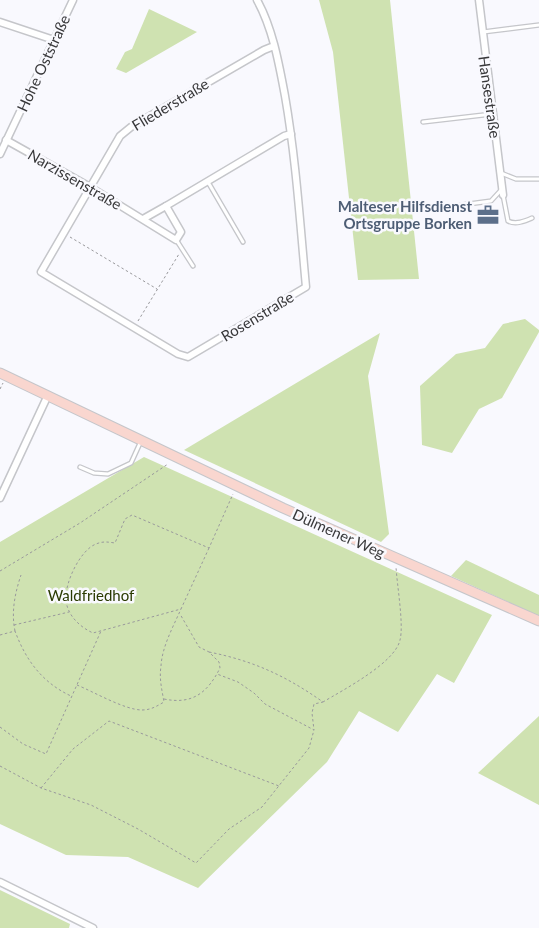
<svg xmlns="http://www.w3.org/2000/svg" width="539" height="928" font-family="Lato,sans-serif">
<rect width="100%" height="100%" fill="#f9f9fe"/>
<g fill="#cfe2b1">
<path d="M319,0H390L419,279L358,280L333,52Z"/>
<path d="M149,9L197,32L126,73L116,69L125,52L132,49Z"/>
<path d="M525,319L539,330V332L502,398L479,409L452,453L422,445L420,386L456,354L485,348L503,324Z"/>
<path d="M380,333L368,376L389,534L381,542L184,450Z"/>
<path d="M144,457L492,615L454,683L437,674L398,732L359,711L327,762L198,888L128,857L66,855L0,824V542Z"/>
<path d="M466,560L539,595V616L451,576Z"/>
<path d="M539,716V805L478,773Z"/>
<path d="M0,890L70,924L69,928H0Z"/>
</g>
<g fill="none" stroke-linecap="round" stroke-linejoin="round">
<g stroke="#c5c6ca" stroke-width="5.5">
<g id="lane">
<path d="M483,32L539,25"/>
<path d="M423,122L492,114"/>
<path d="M501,173L516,179H539"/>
<path d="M208,182L243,242"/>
<path d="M503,195L508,221C516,225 525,221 532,218"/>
<path d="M461,205L491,201L502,189"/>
<path d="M177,241L193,266"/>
<path d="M80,467L94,473L108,474L131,463L141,441"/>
</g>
</g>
<g stroke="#c5c6ca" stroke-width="9">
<g id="street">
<path d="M257,0C273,29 279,64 285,96C296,159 300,223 306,287L188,357L178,354L41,272L120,136L131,127L264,50L274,46"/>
<path d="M479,0L503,195"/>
<path d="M0,22L54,40"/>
<path d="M6,140L90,187L176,240L181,232L166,206L143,219"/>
<path d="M0,154L73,0"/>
<path d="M166,206L284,136L291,134"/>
<path d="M0,498L48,395"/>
<path d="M0,882L93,928"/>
</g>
</g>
<g stroke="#c5c6ca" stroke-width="11">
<path id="secondary" d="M0,373L283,508L539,621"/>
</g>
<g stroke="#99999c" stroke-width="1" stroke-dasharray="2.5 2.5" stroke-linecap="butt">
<path d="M70,237L157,289"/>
<path d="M138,321L179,254"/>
<path d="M0,389L3,383"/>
<path d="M209,548L181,609L93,633C80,627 68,616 66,601C64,584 80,550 96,544C103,541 108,542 115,543L125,519L132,515L209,548L233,494"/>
<path d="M0,571L80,523L168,464"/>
<path d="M14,625L69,612"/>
<path d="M15,631C11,612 15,593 21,575"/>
<path d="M0,635L15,631C26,661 43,683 71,696"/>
<path d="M209,652C254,661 286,676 323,702L314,704L312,713L314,730L265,704L254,693L238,682L217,674"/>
<path d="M77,685C94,692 125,710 142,710C151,710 157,706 164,702C162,690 159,679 161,666C162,647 173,627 181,609"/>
<path d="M164,699C193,705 208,692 220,668L219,662L209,652L199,647L180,614"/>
<path d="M323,702C343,690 395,663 400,640C404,625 397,585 396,567"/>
<path d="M0,727L23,744L46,754L101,631"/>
<path d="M0,766L41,788L91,805L138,829L196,863L229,829L262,807L309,748L314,730"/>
<path d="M41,788L73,749L109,721L279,786"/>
</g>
<use href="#lane" stroke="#fff" stroke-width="3"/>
<use href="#street" stroke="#fff" stroke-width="6"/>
<use href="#secondary" stroke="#f9d6cf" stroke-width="9"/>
</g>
<defs>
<g id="office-bare" transform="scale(1.725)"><path d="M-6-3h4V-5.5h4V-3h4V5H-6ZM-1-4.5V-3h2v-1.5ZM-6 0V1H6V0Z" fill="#5c6f8a" stroke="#f9f9fe" stroke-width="2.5" paint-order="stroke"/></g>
</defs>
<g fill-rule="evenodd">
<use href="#office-bare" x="488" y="215"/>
</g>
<g text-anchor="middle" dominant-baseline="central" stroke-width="5" stroke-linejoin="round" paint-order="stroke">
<g font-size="15" fill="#38383a" stroke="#f9f9fe">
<text transform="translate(43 63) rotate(-65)">Hohe Oststraße</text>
<text transform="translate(490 97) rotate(82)">Hansestraße</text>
<text transform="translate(170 104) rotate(-31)">Fliederstraße</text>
<text transform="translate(75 179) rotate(30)">Narzissenstraße</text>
<text transform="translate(257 316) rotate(-31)">Rosenstraße</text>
<text transform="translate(339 533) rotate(24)">Dülmener Weg</text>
</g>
<g font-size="15" font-weight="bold" fill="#4e5e75" stroke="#f9f9fe" text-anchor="end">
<text x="472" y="206">Malteser Hilfsdienst<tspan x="472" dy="17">Ortsgruppe Borken</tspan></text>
</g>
<g font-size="15" fill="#2a3a02" stroke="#f9f9fe">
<text x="91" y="595">Waldfriedhof</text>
</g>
</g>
</svg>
